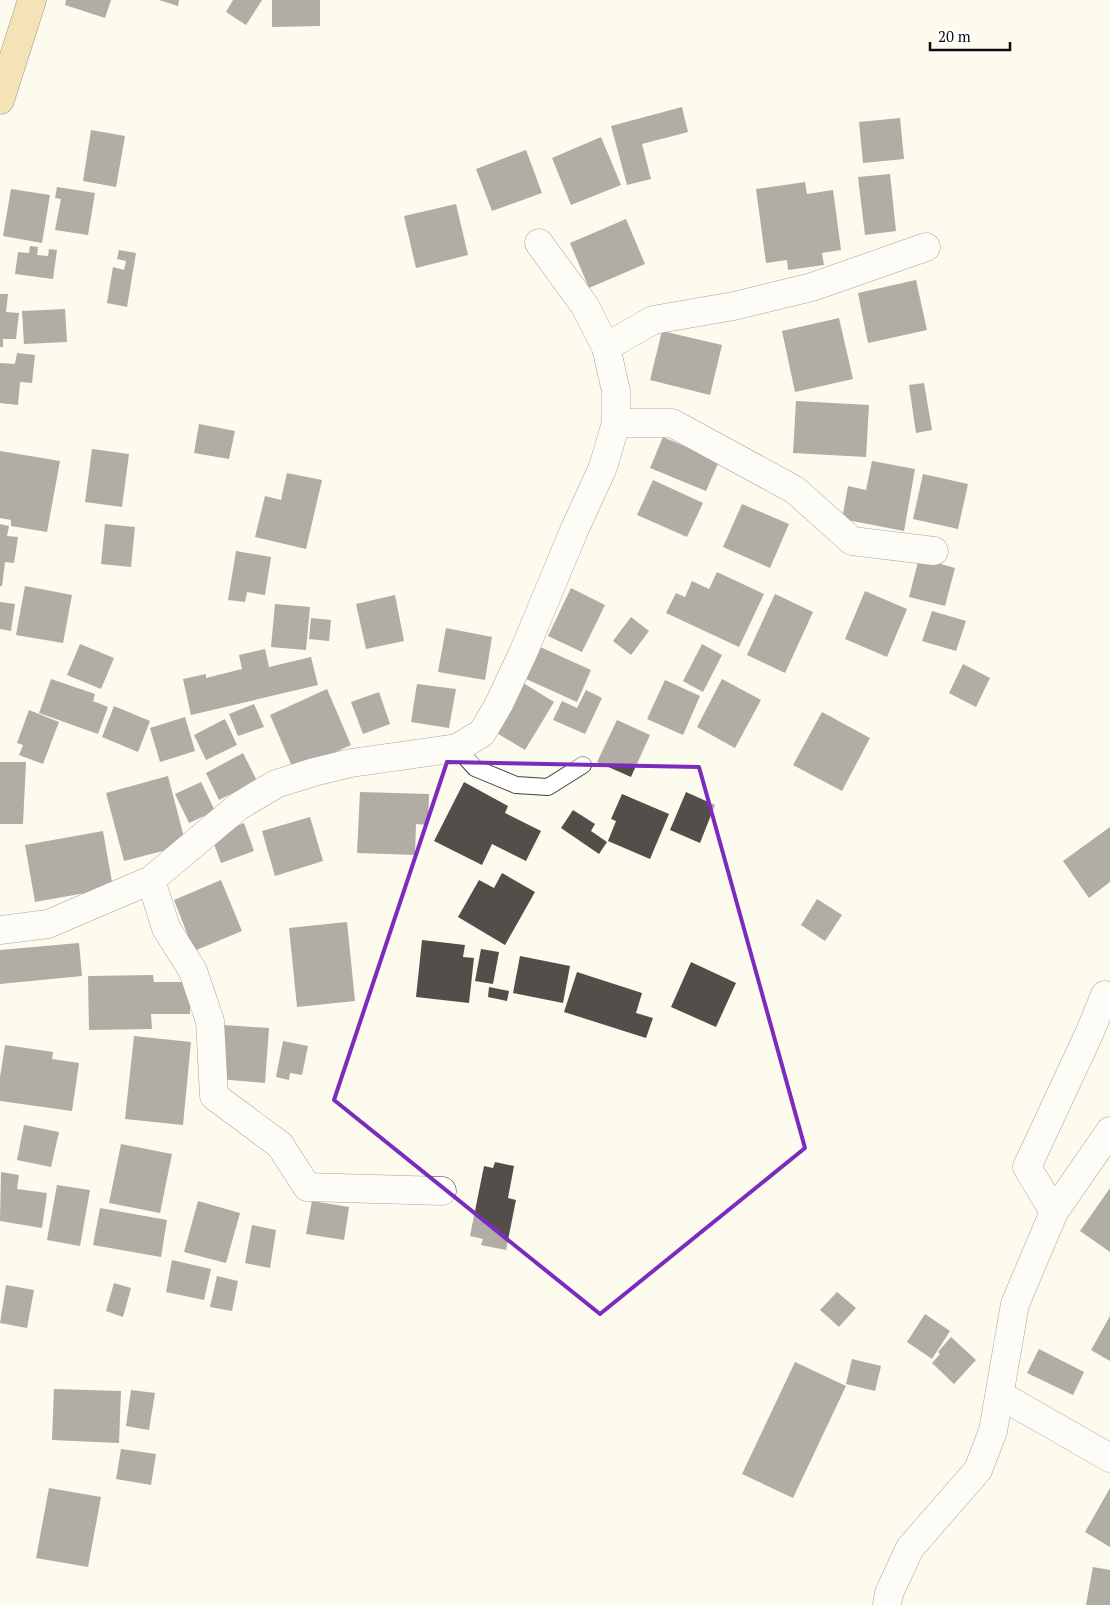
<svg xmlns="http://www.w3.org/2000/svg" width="1110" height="1605" font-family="'PT Serif',serif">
<rect width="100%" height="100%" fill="#fdfaee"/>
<g fill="#544e4a">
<path d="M66,0H111L105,18L65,5Z"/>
<path d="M159,0H179L178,6Z"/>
<path d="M233,0H262L246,25L226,12Z"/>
<path d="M272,0H320V26L272,27Z"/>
<path d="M682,107L688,132L642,144L651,179L627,185L611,126Z"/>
<path d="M900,118L904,159L863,163L859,122Z"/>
<path d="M91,130L125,136L116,187L83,181Z"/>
<path d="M601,137L621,185L571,205L552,158Z"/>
<path d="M526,150L542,193L492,211L476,169Z"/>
<path d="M890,174L896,231L865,235L858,177Z"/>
<path d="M805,182L807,194L833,190L841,250L822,253L824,265L788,270L787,260L766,263L756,189Z"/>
<path d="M57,187L95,193L88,235L55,230L61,199L55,198Z"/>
<path d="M11,189L50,195L42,243L3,236Z"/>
<path d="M456,204L468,255L416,268L404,216Z"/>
<path d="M626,219L645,264L589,288L570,243Z"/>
<path d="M30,246L38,247L37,255L48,256L49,249L57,250L53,279L15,274L18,252L29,253Z"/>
<path d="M119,250L136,253L127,307L107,303L113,267L124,270L126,261L117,259Z"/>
<path d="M916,280L927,330L868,343L858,293Z"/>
<path d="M0,294H8L6,312L19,313L16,339H3V347H0Z"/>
<path d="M65,309L67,342L24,344L22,311Z"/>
<path d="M839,318L853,379L795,392L782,331Z"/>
<path d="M662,331L722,345L710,395L650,380Z"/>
<path d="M17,353L35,355L32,383L20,382L18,405L0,403V363L15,364Z"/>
<path d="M924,383L932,430L916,433L909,385Z"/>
<path d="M796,401L869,405L866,457L793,453Z"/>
<path d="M199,424L235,431L229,459L194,453Z"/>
<path d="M663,437L719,461L706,491L650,468Z"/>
<path d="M92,449L129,454L122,507L85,502Z"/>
<path d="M0,451L60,461L47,532L11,526V520L0,518Z"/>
<path d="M872,461L915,469L904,531L842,519L848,486L866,490Z"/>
<path d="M287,473L322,480L306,549L255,537L265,496L281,500Z"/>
<path d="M923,474L968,484L958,529L913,519Z"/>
<path d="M653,480L703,503L687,537L637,515Z"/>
<path d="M742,504L789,524L770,568L723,547Z"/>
<path d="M0,524L9,526L7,536L18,537L14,563L5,562L2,586H0Z"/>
<path d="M105,524L135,527L131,567L101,564Z"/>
<path d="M236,551L271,557L265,595L247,592L245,602L228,600Z"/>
<path d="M919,558L955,568L945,606L909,597Z"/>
<path d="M717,572L764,594L739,647L666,613L676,593L685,597L692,581L709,589Z"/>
<path d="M25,586L72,595L63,643L16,635Z"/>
<path d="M571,588L605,605L582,652L548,636Z"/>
<path d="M865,591L907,609L887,657L845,639Z"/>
<path d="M775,594L813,612L785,673L747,655Z"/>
<path d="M395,595L404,641L366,649L356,604Z"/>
<path d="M0,602L15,604L11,631L0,629Z"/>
<path d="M275,604L310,607L306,650L271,647Z"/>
<path d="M932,611L966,621L956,651L922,641Z"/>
<path d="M631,617L649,631L631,655L613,641Z"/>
<path d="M311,618L331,620L329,641L309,639Z"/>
<path d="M446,628L492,637L485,680L438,672Z"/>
<path d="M80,644L114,658L101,689L67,675Z"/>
<path d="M702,644L722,655L703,692L683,681Z"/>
<path d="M538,646L591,670L577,702L524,678Z"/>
<path d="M265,649L269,667L311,657L318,685L191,715L183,679L206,674V678L242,669L239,655Z"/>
<path d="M963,664L990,678L976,707L949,693Z"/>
<path d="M51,679L95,694L93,701L108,707L98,734L39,713Z"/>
<path d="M722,679L761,700L735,748L697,727Z"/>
<path d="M665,680L700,696L683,735L647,719Z"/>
<path d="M520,681L554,702L525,750L490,729Z"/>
<path d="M417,684L456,689L449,728L411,722Z"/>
<path d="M327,689L351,745L294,771L270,715Z"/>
<path d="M586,690L602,698L585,734L553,720L562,701L577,708Z"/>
<path d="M379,692L390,724L363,734L351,702Z"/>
<path d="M254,704L264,727L238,736L229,714Z"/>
<path d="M114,706L150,721L138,752L102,737Z"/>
<path d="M29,710L59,722L43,764L19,755L23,745L17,743Z"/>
<path d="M822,712L870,738L842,791L793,765Z"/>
<path d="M185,717L195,751L160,762L150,728Z"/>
<path d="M225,719L237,745L206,760L194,735Z"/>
<path d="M617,720L650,735L631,777L597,762Z"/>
<path d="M243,753L257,781L219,800L206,773Z"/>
<path d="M0,762H26L23,824H0Z"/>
<path d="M168,776L186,845L124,861L106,793Z"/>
<path d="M201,782L215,811L189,823L175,794Z"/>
<path d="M464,782L508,806L505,813L541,831L526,861L492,844L482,865L434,841Z"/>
<path d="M360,792L429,794L428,825L416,824L415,855L357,853Z"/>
<path d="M686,792L715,805L700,843L670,830Z"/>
<path d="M622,794L669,814L650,859L608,841L616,821L611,819Z"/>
<path d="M573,810L595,824L591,831L607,842L599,854L561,828Z"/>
<path d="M310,817L323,861L275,876L262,831Z"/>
<path d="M244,823L254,851L221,863L211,836Z"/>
<path d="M1110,827V882L1089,898L1063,861Z"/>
<path d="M103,831L113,888L35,902L25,845Z"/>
<path d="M502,873L535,892L505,945L458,917L479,880L494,888Z"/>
<path d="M221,880L242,931L194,951L174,900Z"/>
<path d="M817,899L842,915L825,941L801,925Z"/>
<path d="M347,922L355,1001L297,1007L289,928Z"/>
<path d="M422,940L465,945L463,957L474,958L469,1003L416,997Z"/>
<path d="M79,943L82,976L0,984V950Z"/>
<path d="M481,949L499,952L493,984L475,981Z"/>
<path d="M520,956L570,966L563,1003L513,993Z"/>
<path d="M691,962L736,983L716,1027L671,1007Z"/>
<path d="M577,972L642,993L636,1013L653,1018L646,1038L564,1012Z"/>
<path d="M153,975L154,982H190V1014H151L152,1029L89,1030L88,976Z"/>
<path d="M489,987L509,991L507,1001L488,997Z"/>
<path d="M224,1025L269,1028L265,1083L219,1079Z"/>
<path d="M134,1036L191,1042L183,1125L125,1119Z"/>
<path d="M283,1041L308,1046L302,1075L290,1073L289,1080L276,1077Z"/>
<path d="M5,1045L53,1052L52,1059L79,1063L72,1111L0,1101V1077Z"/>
<path d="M24,1125L59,1132L51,1167L17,1160Z"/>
<path d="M121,1144L172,1154L160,1213L109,1203Z"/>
<path d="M495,1162L514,1166L508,1198L516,1200L506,1250L481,1245L483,1239L470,1236L484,1166L493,1168Z"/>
<path d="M1,1172L19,1175L17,1189L47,1193L42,1228L0,1221Z"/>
<path d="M57,1185L90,1190L80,1246L47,1240Z"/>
<path d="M1110,1188V1252L1080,1231Z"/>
<path d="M198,1201L240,1213L226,1263L184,1252Z"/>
<path d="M312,1201L349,1207L344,1240L306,1234Z"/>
<path d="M100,1208L167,1220L161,1257L93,1245Z"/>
<path d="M252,1225L276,1230L270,1268L245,1263Z"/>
<path d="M172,1260L211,1269L204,1300L166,1292Z"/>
<path d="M217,1276L238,1281L232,1311L210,1307Z"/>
<path d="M114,1283L131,1288L123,1317L106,1311Z"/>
<path d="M6,1285L34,1290L27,1328L0,1323Z"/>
<path d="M837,1292L856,1308L839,1327L820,1310Z"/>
<path d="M925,1314L950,1331L932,1359L907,1342Z"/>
<path d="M1110,1316V1361L1091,1350Z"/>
<path d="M951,1337L976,1360L954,1384L932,1363L940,1354L938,1352Z"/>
<path d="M1039,1349L1084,1372L1073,1395L1027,1373Z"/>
<path d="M852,1359L881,1366L875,1391L846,1384Z"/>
<path d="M795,1362L846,1386L793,1498L742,1474Z"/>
<path d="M54,1389L121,1391L119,1443L52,1440Z"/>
<path d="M131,1390L155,1393L149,1430L126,1426Z"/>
<path d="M121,1449L156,1454L151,1485L116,1479Z"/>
<path d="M49,1488L101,1497L88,1567L36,1558Z"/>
<path d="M1110,1488V1547L1085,1532Z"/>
<path d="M1093,1567L1110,1570V1605H1086Z"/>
</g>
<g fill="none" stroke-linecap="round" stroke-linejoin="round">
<g stroke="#3f3f3f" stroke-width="18">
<path id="service" d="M457,748L475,768L516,785L548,787L583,765"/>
</g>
<g stroke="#3f3f3f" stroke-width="29">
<g id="minor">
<path d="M606,347L653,320L734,306L812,287L926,247"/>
<path d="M616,423H672L795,490L852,541L934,551"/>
<path d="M151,880L166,928L193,971L210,1021L214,1096L280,1145L307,1187L442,1191"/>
<path d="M0,930L48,924L151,880L239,806L276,784L314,772L351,763L457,748L482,733L499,704L523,653L573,533L603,467L616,423V391L606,347L585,306L539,243"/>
<path d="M1054,1212L1027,1167L1089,1034L1105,995"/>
<path d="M1000,1395L1110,1458"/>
<path d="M887,1605L889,1593L910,1548L978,1470L993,1431L1015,1304L1054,1212L1110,1131"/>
</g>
</g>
<g stroke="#1d1d1d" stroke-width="29">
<path id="primary" d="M0,100L32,0"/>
</g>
<use href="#service" stroke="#fff" stroke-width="16"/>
<use href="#minor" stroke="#fff" stroke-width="28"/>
<use href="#primary" stroke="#e7c874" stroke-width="28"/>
</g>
<path d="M0 0H1110V1605H0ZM447,762L699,767L805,1148L600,1314L334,1100Z" fill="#fdfaee" fill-opacity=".55" fill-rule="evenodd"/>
<path fill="none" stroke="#7b2cbf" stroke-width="4" stroke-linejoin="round" d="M447,762L699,767L805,1148L600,1314L334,1100Z"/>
<path d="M930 42v8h80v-8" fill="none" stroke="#0c0c0c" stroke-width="2.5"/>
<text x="938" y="42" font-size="15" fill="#0c0c0c" stroke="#ffffff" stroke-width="4" paint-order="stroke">20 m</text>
</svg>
